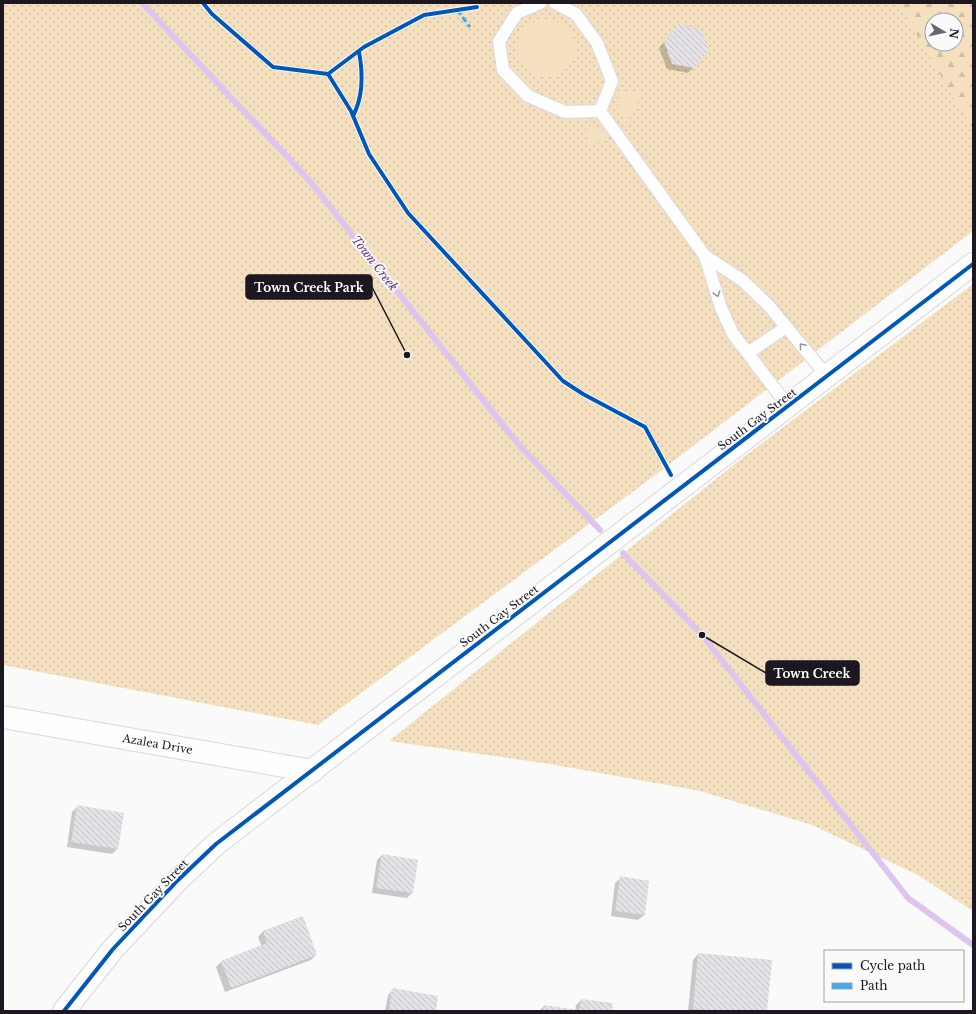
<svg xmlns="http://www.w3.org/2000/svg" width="976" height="1014" font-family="'Libre Baskerville',serif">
<defs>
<pattern id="forest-firs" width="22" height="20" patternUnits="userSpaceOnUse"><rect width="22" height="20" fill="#f4e0bf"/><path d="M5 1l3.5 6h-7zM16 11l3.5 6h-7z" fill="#d1bfa4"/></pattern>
<pattern id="park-dots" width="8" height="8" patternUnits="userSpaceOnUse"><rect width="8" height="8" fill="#f4e0bf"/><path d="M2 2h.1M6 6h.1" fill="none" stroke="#d1bfa4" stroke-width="1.8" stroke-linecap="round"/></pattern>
<pattern id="building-back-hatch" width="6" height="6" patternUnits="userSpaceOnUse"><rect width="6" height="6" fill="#e4e1e7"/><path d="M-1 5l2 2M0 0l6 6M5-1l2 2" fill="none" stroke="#c3c0c6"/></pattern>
</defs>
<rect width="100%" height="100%" fill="#fafafa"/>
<path fill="url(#forest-firs)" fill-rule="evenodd" d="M876,3H973V206ZM932,20H956V44H932Z"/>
<g fill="url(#park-dots)">
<path d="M3,3H898L973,130V231L650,479L318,725L3,665Z"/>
<path d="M973,284V911L918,875L812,825L700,791L550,764L389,741L736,463Z"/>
</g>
<g fill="#f4e0bf">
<circle cx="546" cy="48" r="29"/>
<path d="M622,91L639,93L637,106L626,123C619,113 614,102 622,91Z"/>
<path d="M589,126C599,127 603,130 610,137L589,145L586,128Z"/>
</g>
<g fill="#0003">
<path d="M673,31L693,68L688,73L667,69L659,48Z"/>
<path d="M78,806L123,814L117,849L112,854L67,847L72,812Z"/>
<path d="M382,855L417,860L412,893L407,898L372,893L377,860Z"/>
<path d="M621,878L648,881L644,915L638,920L611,916L615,883Z"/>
<path d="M302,917L316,955L311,960L225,992L216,967L221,962L262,947L258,937L263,931Z"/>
<path d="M698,954L766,1011H688L693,960Z"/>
<path d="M393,990L435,1011H385L388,995Z"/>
<path d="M581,1000L611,1011H539L544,1006L575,1011L576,1005Z"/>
</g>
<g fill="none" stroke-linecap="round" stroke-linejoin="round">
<g stroke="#ddc5f0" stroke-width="6">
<path d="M142,3L309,180L518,444L600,530"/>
<path d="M623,553L702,635L908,898L973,945"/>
</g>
</g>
<g fill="url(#building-back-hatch)">
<path d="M678,24L700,29L709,50L694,68L672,64L664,42Z"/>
<path d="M77,805L124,813L118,849L71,842Z"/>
<path d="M382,854L418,860L413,893L376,888Z"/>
<path d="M620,876L649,881L645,915L615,911Z"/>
<path d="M303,916L317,955L231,988L221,961L267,943L263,931Z"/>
<path d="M698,953L772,960L767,1011H716L693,1009Z"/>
<path d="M392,988L438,996L436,1011H389Z"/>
<path d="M581,999L613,1003L612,1011H579Z"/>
<path d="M544,1005L577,1010V1011H543Z"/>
</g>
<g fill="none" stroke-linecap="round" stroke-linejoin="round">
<g stroke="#dad6dc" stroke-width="14">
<g id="lane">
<path d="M540,3L517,13L499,41L503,70L528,96L565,112L600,111"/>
<path d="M555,3L576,14L597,43L612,81L600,111"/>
<path d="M600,111L705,256L721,308L733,334L788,406"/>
<path d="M705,256L742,280L769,306L827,376"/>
<path d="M748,353L786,327"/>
</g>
</g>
<g stroke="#dad6dc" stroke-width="24">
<g id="street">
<path id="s1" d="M3,717L313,771"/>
<path d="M64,1011L113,949L178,880L216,844L973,264"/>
</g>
</g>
<use href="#lane" stroke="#fefefe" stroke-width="12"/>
<use href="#street" stroke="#fefefe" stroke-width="22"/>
<path stroke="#3fa9f5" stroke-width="3" stroke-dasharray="6 3" stroke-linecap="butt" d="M457,10L470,27"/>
<g stroke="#fafafa" stroke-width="6">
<g id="cycleway">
<path d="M203,3L212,14L273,67L328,74"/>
<path d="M477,7L424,15L364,47L328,74L351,111L369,154L408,213L563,381L583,394L645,427L671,475"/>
<path d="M353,116C364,95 363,73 359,52"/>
<path d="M64,1011L113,949L178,880L216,844L973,264"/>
</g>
</g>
<use href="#cycleway" stroke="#0057b8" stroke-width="4"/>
</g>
<defs><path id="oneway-chevron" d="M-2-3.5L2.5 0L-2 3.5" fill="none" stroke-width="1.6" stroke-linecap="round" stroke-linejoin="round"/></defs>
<g stroke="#99969b">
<use href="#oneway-chevron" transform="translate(717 294) rotate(73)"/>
<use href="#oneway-chevron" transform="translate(802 346) rotate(-130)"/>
</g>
<g text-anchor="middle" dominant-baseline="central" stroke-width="4" stroke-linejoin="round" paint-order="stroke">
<g font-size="11" fill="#1d1722" stroke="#fafafa">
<text transform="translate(757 419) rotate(-37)">South Gay Street</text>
<text transform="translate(499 616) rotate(-37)">South Gay Street</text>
<text stroke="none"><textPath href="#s1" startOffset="157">Azalea Drive</textPath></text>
<text transform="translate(153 895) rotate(-46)">South Gay Street</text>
</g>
<g font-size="12" font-style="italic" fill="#653a81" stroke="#fafafa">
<text transform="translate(375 263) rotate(52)">Town Creek</text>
</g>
</g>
<path fill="none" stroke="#1d1722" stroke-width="1.5" d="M407 355L372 287M702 635L766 673"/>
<g fill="#1d1722" stroke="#fafafa" stroke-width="1.5">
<circle cx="407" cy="355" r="4"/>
<circle cx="702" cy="635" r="4"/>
</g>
<g fill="#1d1722" stroke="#1d1722" stroke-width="1.5">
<rect x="246" y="275" width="126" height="24" rx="4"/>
<rect x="766" y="661" width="93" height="24" rx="4"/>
</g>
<g font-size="12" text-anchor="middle" font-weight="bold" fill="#fff">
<text x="309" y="292">Town Creek Park</text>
<text x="812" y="678">Town Creek</text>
</g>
<rect width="976" height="1014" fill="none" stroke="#1d1722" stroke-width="8"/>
<rect x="824" y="950" width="140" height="52" fill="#fafafa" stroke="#a29fa4"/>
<rect x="832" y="963" width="20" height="6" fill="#0057b8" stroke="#a29fa4"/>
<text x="860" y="970" font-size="12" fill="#1d1722">Cycle path</text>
<rect x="832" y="983" width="20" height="6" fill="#3fa9f5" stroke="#a29fa4"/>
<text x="860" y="990" font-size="12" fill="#1d1722">Path</text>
<g transform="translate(944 32) rotate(99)"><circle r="19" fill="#fafafa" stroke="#a29fa4"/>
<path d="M0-3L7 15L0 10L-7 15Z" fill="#6a666e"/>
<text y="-6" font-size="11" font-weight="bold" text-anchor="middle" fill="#1d1722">N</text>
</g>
</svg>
